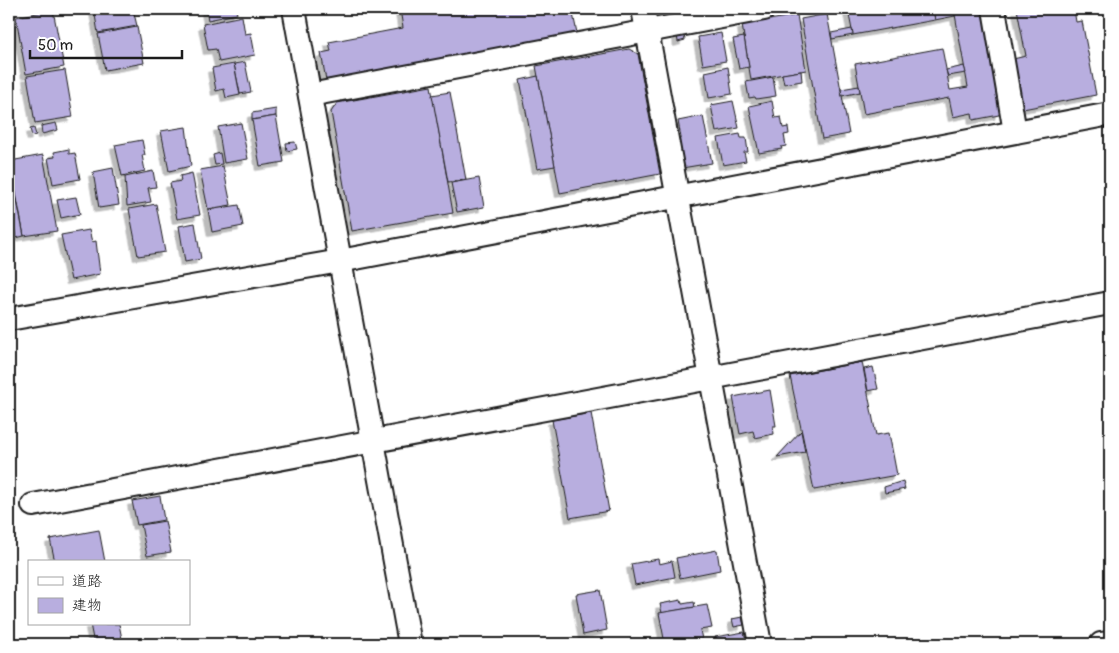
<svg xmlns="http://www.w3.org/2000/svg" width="1119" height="653" font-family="Pangolin,'Klee One',sans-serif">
<defs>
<filter id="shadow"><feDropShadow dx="-4.5" dy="4.5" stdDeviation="0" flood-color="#0004"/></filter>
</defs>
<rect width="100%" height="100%" fill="#fff"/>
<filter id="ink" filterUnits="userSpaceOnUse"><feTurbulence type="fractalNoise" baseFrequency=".02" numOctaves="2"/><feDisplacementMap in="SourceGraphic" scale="10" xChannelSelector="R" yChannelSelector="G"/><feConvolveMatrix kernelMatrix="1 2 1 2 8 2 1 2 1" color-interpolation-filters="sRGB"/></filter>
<g filter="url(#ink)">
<g fill="#b8aedf" stroke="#1c1c1c" filter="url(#shadow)">
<path d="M94,9H133L137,26L98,33Z"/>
<path d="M206,9H236L237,14L208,20Z"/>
<path d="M400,9H572L577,33L326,80L321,53L331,51L329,42L403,28Z"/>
<path d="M933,9L935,20L853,35L848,10Z"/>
<path d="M954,9H982L1001,107L999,115L973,120L972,113L953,117L949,98L864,114L855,64L942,48L950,90L968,87Z"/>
<path d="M1017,9H1074L1076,22L1082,21L1096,95L1023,109L1013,59L1026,56Z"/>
<path d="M53,10L64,67L26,74L16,17Z"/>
<path d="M954,11L955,16L935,20L934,14Z"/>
<path d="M827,14L849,134L822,139L801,19Z"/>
<path d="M797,15L806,70L751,80L742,25Z"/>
<path d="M242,16L245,34L251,33L255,55L219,62L216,49L208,50L203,24Z"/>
<path d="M137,27L144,63L105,70L98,34Z"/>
<path d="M852,29L853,35L832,39L831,33Z"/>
<path d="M721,33L726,61L703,65L698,37Z"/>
<path d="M684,34L685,40L678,42L677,35Z"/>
<path d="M744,37L749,67L739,69L733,39Z"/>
<path d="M629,49L638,54L660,174L560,193L536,66Z"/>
<path d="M245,62L251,92L240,94L234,64Z"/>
<path d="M234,64L240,95L226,98L224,89L216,91L212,68Z"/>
<path d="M964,66L966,73L948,76L946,70Z"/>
<path d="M728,67L732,94L709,98L705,72Z"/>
<path d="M65,70L73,117L35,123L27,76Z"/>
<path d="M801,71L802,81L784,84L782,74Z"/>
<path d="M538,76L555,166L537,169L520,80Z"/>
<path d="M773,77L776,96L756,99L755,97L749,98L746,82Z"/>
<path d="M431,86L453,213L352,231L331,112L337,103Z"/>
<path d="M859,86L860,92L842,96L841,89Z"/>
<path d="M450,92L466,180L448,182L432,95Z"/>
<path d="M733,101L739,128L716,132L711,105Z"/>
<path d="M772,101L775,118L781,117L783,128L788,127L789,134L784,135L786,146L781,147L782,149L759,153L749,106Z"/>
<path d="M276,109V116L252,120V113Z"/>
<path d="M276,116L284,162L260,166L252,120Z"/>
<path d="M703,116L712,163L682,168L676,139L681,138L678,121Z"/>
<path d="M56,123L58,130L42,134L41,126Z"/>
<path d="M241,123L248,159L224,163L218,127Z"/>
<path d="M186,127L191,166L169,171L161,131Z"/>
<path d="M34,128L36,135L32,136L30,129Z"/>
<path d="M740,134L741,138H746L748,152H744L746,161L723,165L718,138Z"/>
<path d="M142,140L145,155H142L145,171L122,176L115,145Z"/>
<path d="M295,142L297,149L287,151L286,143Z"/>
<path d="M69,149V154L75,153L80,179L53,184L48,158L55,157L54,152Z"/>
<path d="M220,153L222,164L215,165L213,155Z"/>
<path d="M43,155L57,231L24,236L10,161Z"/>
<path d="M9,161L24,236L16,238L9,196Z"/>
<path d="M223,166L231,205L208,209L200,170Z"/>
<path d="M113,168L119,205L99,208L93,172Z"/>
<path d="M153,171L156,187L148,188L151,202L127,206L125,177Z"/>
<path d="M192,173L200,215L177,219L170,183L181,181L180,176Z"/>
<path d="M479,178L484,207L457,212L451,183Z"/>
<path d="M76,197L80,214L61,218L57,200Z"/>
<path d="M156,204L165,252L138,256L129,209Z"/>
<path d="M239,205L243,226L212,232L208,210Z"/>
<path d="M195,223L201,259L185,262L179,226Z"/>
<path d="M89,230L92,242L96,241L100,274L71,280L61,235Z"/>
<path d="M862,362L876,435L889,433L897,475L814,490L790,376Z"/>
<path d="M873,367L878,389L868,391L864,369Z"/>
<path d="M770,390L776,426H773L774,434L755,438L753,431L740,434L733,397Z"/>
<path d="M591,413L609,511L570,518L552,420Z"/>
<path d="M801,431L805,452L777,457Z"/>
<path d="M903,481L905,489L885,493L884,487Z"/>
<path d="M160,496L164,520L137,525L132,501Z"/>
<path d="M165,521L171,552L147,556L141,525Z"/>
<path d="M99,530L105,562H55L50,539Z"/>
<path d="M717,550L720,570L680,578L676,558Z"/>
<path d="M658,559L659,564L672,561L675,577L635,585L631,564Z"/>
<path d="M600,590L607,630L583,635L576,594Z"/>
<path d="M681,600L682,604L694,602L695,607L662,613L660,604Z"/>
<path d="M707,605L712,628L700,630L703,644H665L659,613Z"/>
<path d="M742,617L744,625L734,627L732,619Z"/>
<path d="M90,624H119L123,644H94Z"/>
<path d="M744,632L747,644H717L715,637Z"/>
<path d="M716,641L717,644H703V643Z"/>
</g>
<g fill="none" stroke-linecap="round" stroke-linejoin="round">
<g stroke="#1c1c1c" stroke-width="26">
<g id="minor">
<path d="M294,9L410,644"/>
<path d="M643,9L760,644"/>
<path d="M994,9L1015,132"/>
<path d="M310,95L764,9"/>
<path d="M9,319L340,261L1110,114"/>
<path d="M33,505L1110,303"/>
<path d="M1101,644L1110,643"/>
</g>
</g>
<use href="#minor" stroke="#fff" stroke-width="22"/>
</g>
</g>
<rect width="1119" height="653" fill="none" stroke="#fff" stroke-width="30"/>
<rect x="15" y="15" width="1089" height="623" fill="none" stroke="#1c1c1c" stroke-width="2" filter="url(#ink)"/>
<rect x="28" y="560" width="162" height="65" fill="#ffffff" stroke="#a4a4a4"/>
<rect x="38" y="577" width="25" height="8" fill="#ffffff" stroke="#a4a4a4"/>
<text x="72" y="586" font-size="15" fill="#1c1c1c">道路</text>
<rect x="38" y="598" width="25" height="15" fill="#b8aedf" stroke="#a4a4a4"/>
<text x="72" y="610" font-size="15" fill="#1c1c1c">建物</text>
<path d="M30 50v8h152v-8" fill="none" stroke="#1c1c1c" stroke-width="2.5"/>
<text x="38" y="50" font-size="15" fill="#1c1c1c" stroke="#ffffff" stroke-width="4" paint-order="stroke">50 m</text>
</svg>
